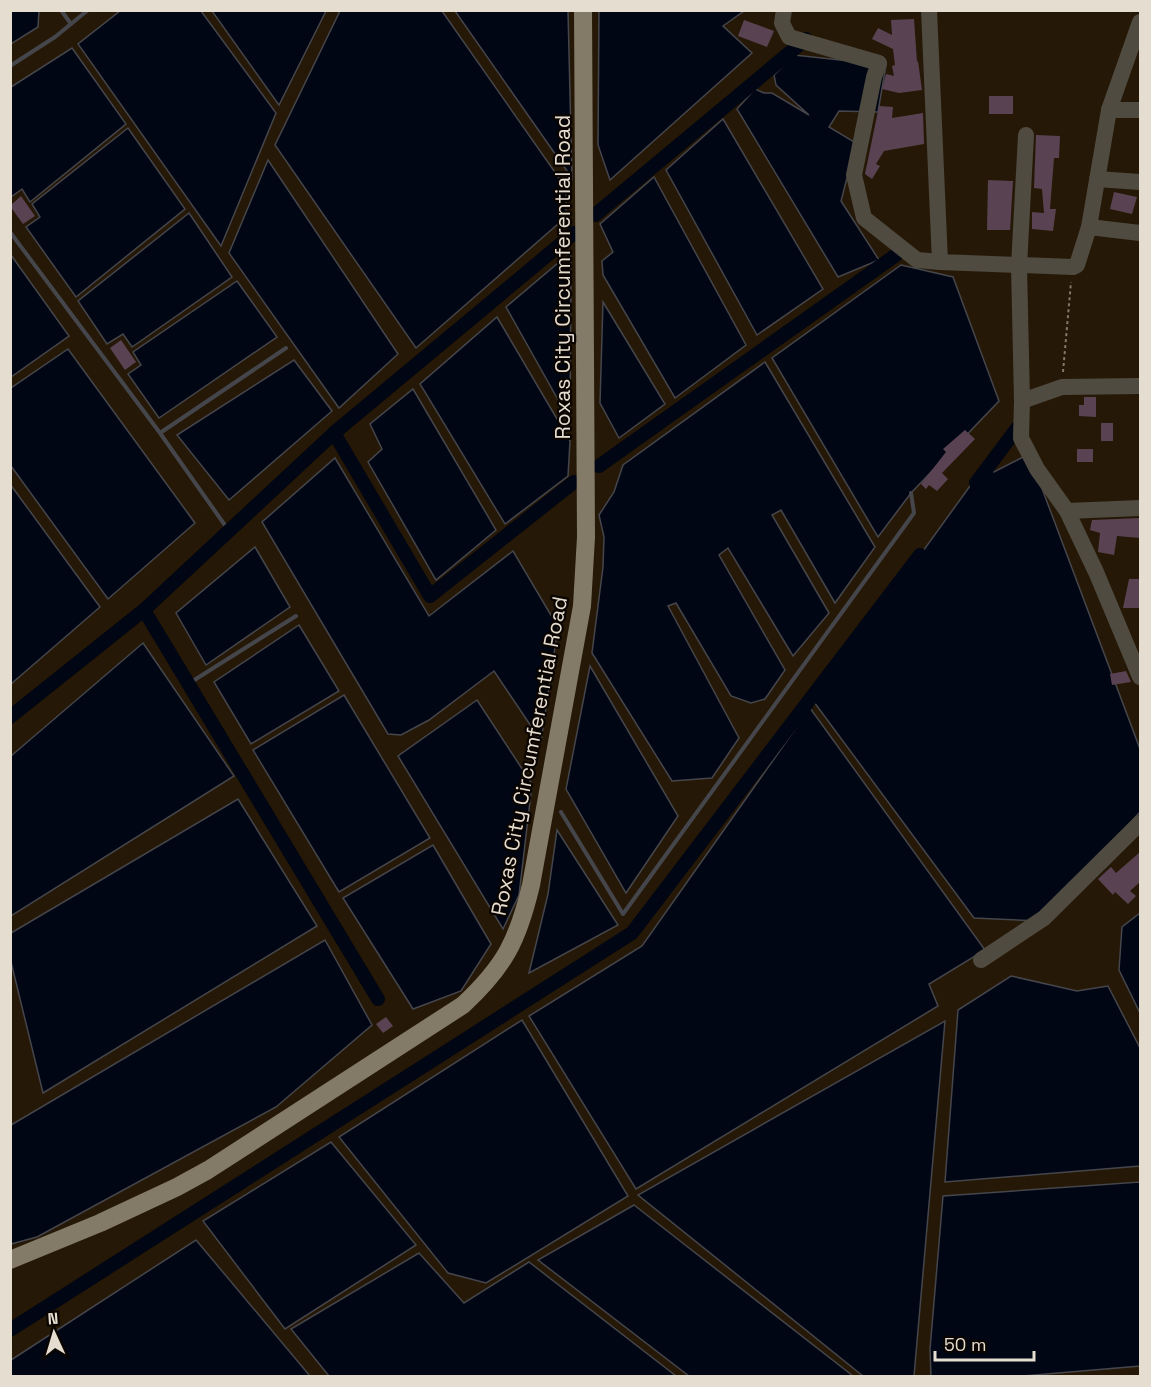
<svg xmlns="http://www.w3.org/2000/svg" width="1151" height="1387" font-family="'Space Grotesk',sans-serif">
<rect width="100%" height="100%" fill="#261806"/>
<g fill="#000613" stroke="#45464c" stroke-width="1.5">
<path d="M11,10L39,11L38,27L11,44Z"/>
<path d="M120,11H201L276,113L221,246L78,44Z"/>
<path d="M212,11H326L279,105Z"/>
<path d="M340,11H442L566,188V217L416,348L275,145Z"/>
<path d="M455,11H568L572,178Z"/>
<path d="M599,11H744L723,26L752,53L610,180L598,145Z"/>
<path d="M72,48L126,124L30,202L22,189L11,197V87Z"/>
<path d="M794,55L886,65L878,112L839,111L829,127L856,143L841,201L879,260L838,277L737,109L755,89L764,93H772L809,115L776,85L774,75Z"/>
<path d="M723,119L823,289L757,335L666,170Z"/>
<path d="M128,128L185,209L76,297L26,227L40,217L32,204Z"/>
<path d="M268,160L398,354L339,408L229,253Z"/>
<path d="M654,177L746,345L675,398L603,275L602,261L613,252L600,224Z"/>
<path d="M189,213L232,277L132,347L123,334L107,344L78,301Z"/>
<path d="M571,252L570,421L506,307Z"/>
<path d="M11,255L69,336L11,377H10Z"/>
<path d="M901,265L953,277L999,401L911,493L878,537L772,358Z"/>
<path d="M237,281L277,337L159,418L128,374L141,365L133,352Z"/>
<path d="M603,302L665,404L619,438L600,403Z"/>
<path d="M497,317L570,441L568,476L505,524L420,384Z"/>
<path d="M68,349L195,523L108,599L11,466V388Z"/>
<path d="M294,360L332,411L229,500L177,435Z"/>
<path d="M765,362L875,547L835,603L781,510L772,515L829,613L793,656L728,548L719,555L785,670L765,699L751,703L731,696L676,603L668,606L739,738L712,778L672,781L592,653L603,567L604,537L599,515L614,492L623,465Z"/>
<path d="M413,389L496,530L436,580L368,462L382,449L370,424Z"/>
<path d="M1029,454L1140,749V812L1041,921L974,918L814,702L983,468L994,472Z"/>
<path d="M335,458L429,616L513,551L558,627L541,741L494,671L429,720L401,735L388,734L262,522Z"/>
<path d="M10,484L100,607L11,684H10Z"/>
<path d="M255,547L290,607L206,665L176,613Z"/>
<path d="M299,625L339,691L251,744L214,682Z"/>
<path d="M143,643L234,776L11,916V756Z"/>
<path d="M590,666L678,816L626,893L566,789Z"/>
<path d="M344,695L430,838L339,892L253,750Z"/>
<path d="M477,700L532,784L519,895L503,929L398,756Z"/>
<path d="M810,708L985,950L929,984L938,1006L636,1189L529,1016L642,946Z"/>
<path d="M238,799L317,926L43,1093L11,962V933Z"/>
<path d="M557,830L618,925L529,973L548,894Z"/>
<path d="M433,845L491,944L461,991L413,1009L343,898Z"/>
<path d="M1140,913V1013L1119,970L1122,927Z"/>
<path d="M325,940L372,1025L276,1107L37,1237L11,1244V1125Z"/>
<path d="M1011,976L1077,991L1108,986L1140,1048V1166L945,1182L958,1010Z"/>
<path d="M522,1020L628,1196L486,1283L448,1273L339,1137Z"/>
<path d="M945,1021L914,1376H863L638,1195Z"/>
<path d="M331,1142L416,1245L285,1329L203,1221Z"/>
<path d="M1140,1182V1366L1023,1376H931L930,1349L943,1196Z"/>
<path d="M634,1205L853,1376H689L538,1260Z"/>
<path d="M196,1240L310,1376H11V1360Z"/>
<path d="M419,1253L464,1303L529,1262L676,1376H329L291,1329Z"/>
</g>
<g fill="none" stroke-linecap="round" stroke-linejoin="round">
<g stroke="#45464c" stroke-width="4">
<path d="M61,10L71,24"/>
<path d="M10,66L55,37L88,10"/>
<path d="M10,232L160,433L229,531"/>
<path d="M160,433L286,348"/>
<path d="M188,684L296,616"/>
<path d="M561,812L623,914L914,513L911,493"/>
</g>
<g stroke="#000613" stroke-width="14">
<path d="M595,215L806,39"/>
<path d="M334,433L430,596L574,482"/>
<path d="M599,466L896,255"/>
<path d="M976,483L1018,427"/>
<path d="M144,610L378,999"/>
<path d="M10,717L144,610L334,433L574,233"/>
<path d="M10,1330L632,933L920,555"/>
</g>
</g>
<g fill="#594352">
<path d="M914,19L917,62L918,61L922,90L899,93L882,89L886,74L894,76L892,66L895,65L893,49L872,39L878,28L892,35L891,20Z"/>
<path d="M744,20L774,31L767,47L738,36Z"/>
<rect x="989" y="96" width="24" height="18"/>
<path d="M879,106L893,107L892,118L923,113L924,144L884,151L876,164L880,166L872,179L865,174Z"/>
<path d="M1036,135L1060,136L1059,158H1054L1050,209H1056L1053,231L1032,229V212L1044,213L1042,189L1034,188Z"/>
<path d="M988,180L1013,181L1010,230H987Z"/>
<path d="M1114,192L1137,197L1132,214L1110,209Z"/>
<path d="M21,196L35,216L23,224L10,206Z"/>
<path d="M121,340L136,362L125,370L110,348Z"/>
<path d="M1084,397H1096V417L1079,416V405H1084Z"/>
<rect x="1101" y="423" width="12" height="18"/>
<path d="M965,430L975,439L942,473L948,479L937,491L929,485L926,489L921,484L946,452L943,449Z"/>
<rect x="1077" y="449" width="16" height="13"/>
<path d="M1140,518V538L1117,536L1114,555L1098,552L1100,533L1090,530L1092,520Z"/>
<path d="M1129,579H1139V608H1123Z"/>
<path d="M1126,671L1131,682L1112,685L1110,674Z"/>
<path d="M1140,852V882L1130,891L1136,896L1128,904L1115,892L1113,895L1098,879L1111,867L1116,873Z"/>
<path d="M386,1017L393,1026L383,1033L376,1024Z"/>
</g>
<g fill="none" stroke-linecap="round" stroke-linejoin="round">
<path stroke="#847869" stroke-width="2" stroke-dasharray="3 3" stroke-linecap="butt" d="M1063,372L1071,282"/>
<g stroke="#4f4b41" stroke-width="16">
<path d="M784,10L782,23L789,37L879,63L874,77L854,175L864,218L917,260L940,262"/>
<path d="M929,10L940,262L1073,267L1077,265L1089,227L1109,110L1140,22"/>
<path d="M1109,110H1140"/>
<path d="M1026,135L1019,266L1022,401L1021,438L1037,469L1067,511L1096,572L1140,677"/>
<path d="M1097,179L1140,182"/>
<path d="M1089,227L1140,233"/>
<path d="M1022,401L1062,387L1140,386"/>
<path d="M1067,511L1140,508"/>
<path d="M981,960L1044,918L1140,823"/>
</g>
<path stroke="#837b67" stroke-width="18" d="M10,1260L100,1223L177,1187L208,1170L463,1005C505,966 518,940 531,885L582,606L586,537L583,10"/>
</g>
<g text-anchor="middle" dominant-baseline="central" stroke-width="4.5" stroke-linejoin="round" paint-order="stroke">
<g font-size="21" fill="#e6ddd1" stroke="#0a0501">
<text transform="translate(562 277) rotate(-90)">Roxas City Circumferential Road</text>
<text transform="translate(529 756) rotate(-79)">Roxas City Circumferential Road</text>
</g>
</g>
<rect width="1151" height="1387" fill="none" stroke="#e6ddd1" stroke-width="24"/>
<g transform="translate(54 1333) rotate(356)" stroke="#0a0501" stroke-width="4.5" paint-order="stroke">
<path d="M0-4.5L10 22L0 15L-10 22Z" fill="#e6ddd1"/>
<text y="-9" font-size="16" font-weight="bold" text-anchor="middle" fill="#e6ddd1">N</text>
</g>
<path d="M935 1351v9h99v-9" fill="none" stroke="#e6ddd1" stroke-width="3"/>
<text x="944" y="1351" font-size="18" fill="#e6ddd1" stroke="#0a0501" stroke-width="4.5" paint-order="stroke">50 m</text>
</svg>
